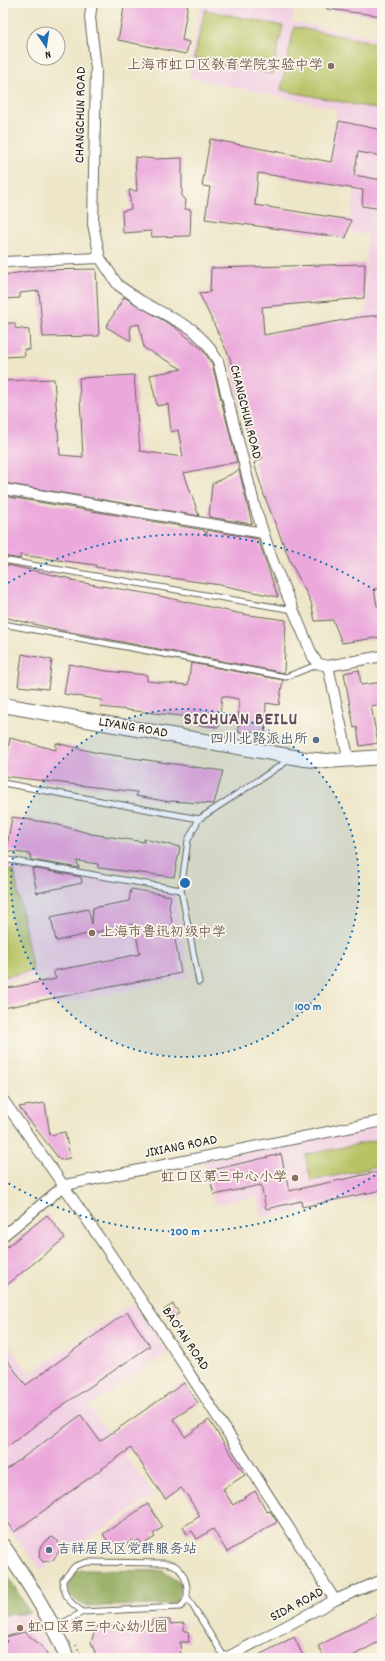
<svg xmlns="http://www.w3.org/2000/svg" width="385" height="1661" font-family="Dekko,'LXGW WenKai TC',sans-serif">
<rect width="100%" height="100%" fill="#fbf7ec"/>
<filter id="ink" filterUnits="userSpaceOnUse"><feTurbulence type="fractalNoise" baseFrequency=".025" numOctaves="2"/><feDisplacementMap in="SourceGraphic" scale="8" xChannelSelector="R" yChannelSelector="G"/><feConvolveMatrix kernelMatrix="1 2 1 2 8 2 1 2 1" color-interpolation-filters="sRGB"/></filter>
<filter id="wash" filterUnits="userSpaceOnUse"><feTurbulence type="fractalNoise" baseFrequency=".012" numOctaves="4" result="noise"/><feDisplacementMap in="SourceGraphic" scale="16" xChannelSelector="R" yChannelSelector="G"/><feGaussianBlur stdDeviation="0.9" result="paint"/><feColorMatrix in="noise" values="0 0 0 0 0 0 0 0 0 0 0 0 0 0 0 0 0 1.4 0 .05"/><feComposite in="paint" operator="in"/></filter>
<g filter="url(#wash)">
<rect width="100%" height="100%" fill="#ede6c8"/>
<g fill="#f1d0e3">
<path d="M201,3H296L291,22L382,38V342L361,343L356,317L366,312L367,235L349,232L359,157L330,152L337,109L188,77Z"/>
<path d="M3,863L174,891L189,977L52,1006L46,975L3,983Z"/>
<path d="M382,1126V1195L261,1218L257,1196L214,1205L203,1161Z"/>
<path d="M133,1303L167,1353L89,1406L154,1495L41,1570L3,1523V1347L9,1344L29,1374Z"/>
<path d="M30,1613L50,1658H3V1615Z"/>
</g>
<g fill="#b6c264" stroke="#696f40">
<path d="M205,10L283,26L272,74L194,58Z"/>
<path d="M294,27L382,44V110L281,90Z"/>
<path d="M3,869L14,871L33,971L3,977Z"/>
<path d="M382,1139V1166L311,1181L305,1155Z"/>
</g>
<g fill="#90a85a" stroke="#56623b">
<path d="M82,1570L163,1571L177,1581L181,1589L176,1602L169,1605L86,1606C76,1602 70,1597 68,1586L75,1572Z"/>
<path d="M3,1571L6,1573L30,1613L3,1615Z"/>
</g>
<g id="blocks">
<g fill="#eba8db">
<path d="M125,3H188L182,40L189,42L186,54L118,40Z"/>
<path d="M328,3H382V16L327,9Z"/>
<path d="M339,121L382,130V156L358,152L354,175L382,180V209L362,206L363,190L258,173L255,205L351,220L346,238L205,219L210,187L202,186L210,139L331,162Z"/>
<path d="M135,157L155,159L182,158V196L186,200L185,209L191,210L190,236L152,237L151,231L123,233L122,211L131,209L129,190L137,191Z"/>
<path d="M365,264L364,298L262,307L264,335L360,317L382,315V588L374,589L377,606L382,605V637L342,643L333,620L315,621L311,602L290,561L264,495L254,463L263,457L253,459L230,358L199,293L210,292L211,268Z"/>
<path d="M96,269L99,336L43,337L39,291L20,293V298L3,299V275L37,270Z"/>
<path d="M124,297L176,328L202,349L212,364L237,462L184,473L199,516L3,483V381L54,379L60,455L83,457L79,378L134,375L140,451L183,457L178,430L171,432L168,404L157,406L150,375L182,369L144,348L139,324L130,326L131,341L106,327Z"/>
<path d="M3,323H15V328L29,330L30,350L24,349L25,356L3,357Z"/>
<path d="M239,470L252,524L209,517L212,484Z"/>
<path d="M3,496L204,530L207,536V530L258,539L278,597L220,585L95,567L96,565L20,555V559L3,556Z"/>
<path d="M3,564L72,579V581L150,594L242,614L286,620L284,673L60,630L3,617Z"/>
<path d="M22,654L52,660L48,689L18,686Z"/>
<path d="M191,663L283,680L279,705L266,703L265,732H238L239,699L222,696L219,727L187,724L189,717L101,707L102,700L64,694L69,664L106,671L147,675V681L188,685Z"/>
<path d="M359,670L361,685L382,682V704L371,706L378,743L360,746L357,727L354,728L344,673Z"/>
<path d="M10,738L56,750V743L98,753L223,771L214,804L171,801L170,802L136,796L137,792L3,776Z"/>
<path d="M12,817L51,823L92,834L144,842V839L180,847L174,877L98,868V864L77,861L79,868L31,860L30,854L6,851Z"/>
<path d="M32,868L81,877L82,883L37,893Z"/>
<path d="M131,889L171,896L169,906L181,973L3,1008V989L56,979L53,971L140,954L134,924L56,941L51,917L88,909L92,924L93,908L129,901Z"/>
<path d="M45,1103L50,1135L65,1132L70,1158L60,1160L19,1107Z"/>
<path d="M281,1154L289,1191L382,1171V1190L302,1207L301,1201L266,1209L261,1185L214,1195L208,1171Z"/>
<path d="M47,1215L65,1238L3,1288V1250Z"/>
<path d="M173,1304L179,1313L170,1319L164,1310Z"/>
<path d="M127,1312L150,1346L54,1411L3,1450V1355L26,1385Z"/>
<path d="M184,1383L198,1403L173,1419L185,1437L209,1420L245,1475L223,1489L233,1505L255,1491L267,1512L270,1511L277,1522L227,1552L213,1529L197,1539L192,1531L187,1534L183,1527L200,1516L187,1495L181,1488L165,1499L131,1448L14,1532L3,1517V1472L81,1415L100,1441Z"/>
<path d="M148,1504L163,1527L153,1534L155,1537L142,1545L139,1540L134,1543L132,1540L124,1546L121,1542L117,1544L115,1542L110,1545L103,1534Z"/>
<path d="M52,1537L58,1541L59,1551L53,1560L43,1562L39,1557L40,1548L45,1541Z"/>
<path d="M382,1612V1640L349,1658H325L318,1646Z"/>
<path d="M152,1620H170V1624L184,1623V1631H188L189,1642H180L181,1658H97L91,1642L96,1627L152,1625Z"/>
<path d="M25,1632L42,1647L50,1658H3V1643L7,1642L5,1637Z"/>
<path d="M294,1637L304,1658H253Z"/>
</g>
</g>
</g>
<g filter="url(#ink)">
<use href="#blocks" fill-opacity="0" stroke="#656358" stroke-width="1"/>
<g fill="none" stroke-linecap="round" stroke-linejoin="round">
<g stroke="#656358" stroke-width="7">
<g id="lane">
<path d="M3,560L293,610"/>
<path d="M3,624L286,677L319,664"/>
<path d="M3,783L199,819L289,760"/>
<path d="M3,859L181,890L188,840L199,819"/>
<path d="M181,890L199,982"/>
<path d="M187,1597L225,1658"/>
<path d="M55,1627L83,1612L180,1607C193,1598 187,1573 174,1565C171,1564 167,1564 164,1563L87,1562L75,1566L63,1580C63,1596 70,1603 83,1612"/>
</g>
</g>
<g stroke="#656358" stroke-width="12">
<g id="street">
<path d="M92,3L90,17L96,69L93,224L100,258L118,285L141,301L192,329L207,344L218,361L255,507L272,559L313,657L319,664L328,666L382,656"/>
<path d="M3,262L100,258"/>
<path d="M3,489L263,533"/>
<path d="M328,666L349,761"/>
<path d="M3,1100C120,1262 227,1431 335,1600"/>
<path d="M3,1236L65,1185L382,1121"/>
<path d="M226,1658L335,1600L382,1580"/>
</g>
</g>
<g stroke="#656358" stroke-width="16">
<g id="secondary">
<path d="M3,705L305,759L327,761L382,757"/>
<path d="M3,1546C28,1581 51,1618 67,1658"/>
</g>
</g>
<path stroke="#656358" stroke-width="2" stroke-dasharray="1 3" stroke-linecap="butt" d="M76,1645L83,1658"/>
<use href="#lane" stroke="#fff" stroke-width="5"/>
<use href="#street" stroke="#fff" stroke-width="10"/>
<use href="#secondary" stroke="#fff" stroke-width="14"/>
</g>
</g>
<circle cx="185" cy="883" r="174" fill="#1f6fb2" fill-opacity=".12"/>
<g fill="none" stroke="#1f6fb2" stroke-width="2" stroke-dasharray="2 4">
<circle cx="185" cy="883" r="174"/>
<path d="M380 1172A348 348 0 0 1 3 1180M3 586A348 348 0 0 1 380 594"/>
</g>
<g fill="#8d6e63" stroke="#fbf7ec" stroke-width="1.5">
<circle cx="331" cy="66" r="4"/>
<circle cx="92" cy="933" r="4"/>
<circle cx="295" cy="1178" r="4"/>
<circle cx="20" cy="1628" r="4"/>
</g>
<g fill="#5c6f8a" stroke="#fbf7ec" stroke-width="1.5">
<circle cx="316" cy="740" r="4"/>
<circle cx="49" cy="1550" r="4"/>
</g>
<g text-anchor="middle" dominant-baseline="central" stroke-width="3.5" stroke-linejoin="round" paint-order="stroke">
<g font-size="14" fill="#785e54" stroke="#fbf7ec" text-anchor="end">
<text x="323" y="66">上海市虹口区教育学院实验中学</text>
<text x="100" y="933" text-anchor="start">上海市鲁迅初级中学</text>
<text x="287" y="1178">虹口区第三中心小学</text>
<text x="28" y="1628" text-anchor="start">虹口区第三中心幼儿园</text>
</g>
<g font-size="14" fill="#1c1c1c" stroke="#fbf7ec">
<text transform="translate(81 115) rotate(-89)">CHANGCHUN ROAD</text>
<text transform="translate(245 412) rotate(76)">CHANGCHUN ROAD</text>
<text transform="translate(133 728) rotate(10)">LIYANG ROAD</text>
<text transform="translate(181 1147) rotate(-11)">JIXIANG ROAD</text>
<text transform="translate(185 1339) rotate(56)">BAO'AN ROAD</text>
<text transform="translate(297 1605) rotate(-28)">SIDA ROAD</text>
</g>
<g font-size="14" fill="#4e5e75" stroke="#fbf7ec" text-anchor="end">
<text x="308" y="740">四川北路派出所</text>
<text x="57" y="1550" text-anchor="start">吉祥居民区党群服务站</text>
</g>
<g font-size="18" font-weight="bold" letter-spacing="1" fill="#644d5f" stroke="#fbf7ec">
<text x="241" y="720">SICHUAN BEILU</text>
</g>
</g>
<circle cx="185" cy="883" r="6" fill="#1f6fb2" stroke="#fbf7ec" stroke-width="2"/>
<g font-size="12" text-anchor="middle" font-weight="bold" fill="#1f6fb2" stroke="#fbf7ec" stroke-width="3.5" stroke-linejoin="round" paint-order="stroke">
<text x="308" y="1010">100 m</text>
<text x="185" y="1235">200 m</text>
</g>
<rect width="385" height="1661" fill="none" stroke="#fbf7ec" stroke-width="16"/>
<g transform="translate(46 46) rotate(167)"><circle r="19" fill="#fbf7ec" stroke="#a29f99"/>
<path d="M0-3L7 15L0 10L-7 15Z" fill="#1f6fb2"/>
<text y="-6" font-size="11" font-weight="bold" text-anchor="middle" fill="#1c1c1c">N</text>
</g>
</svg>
